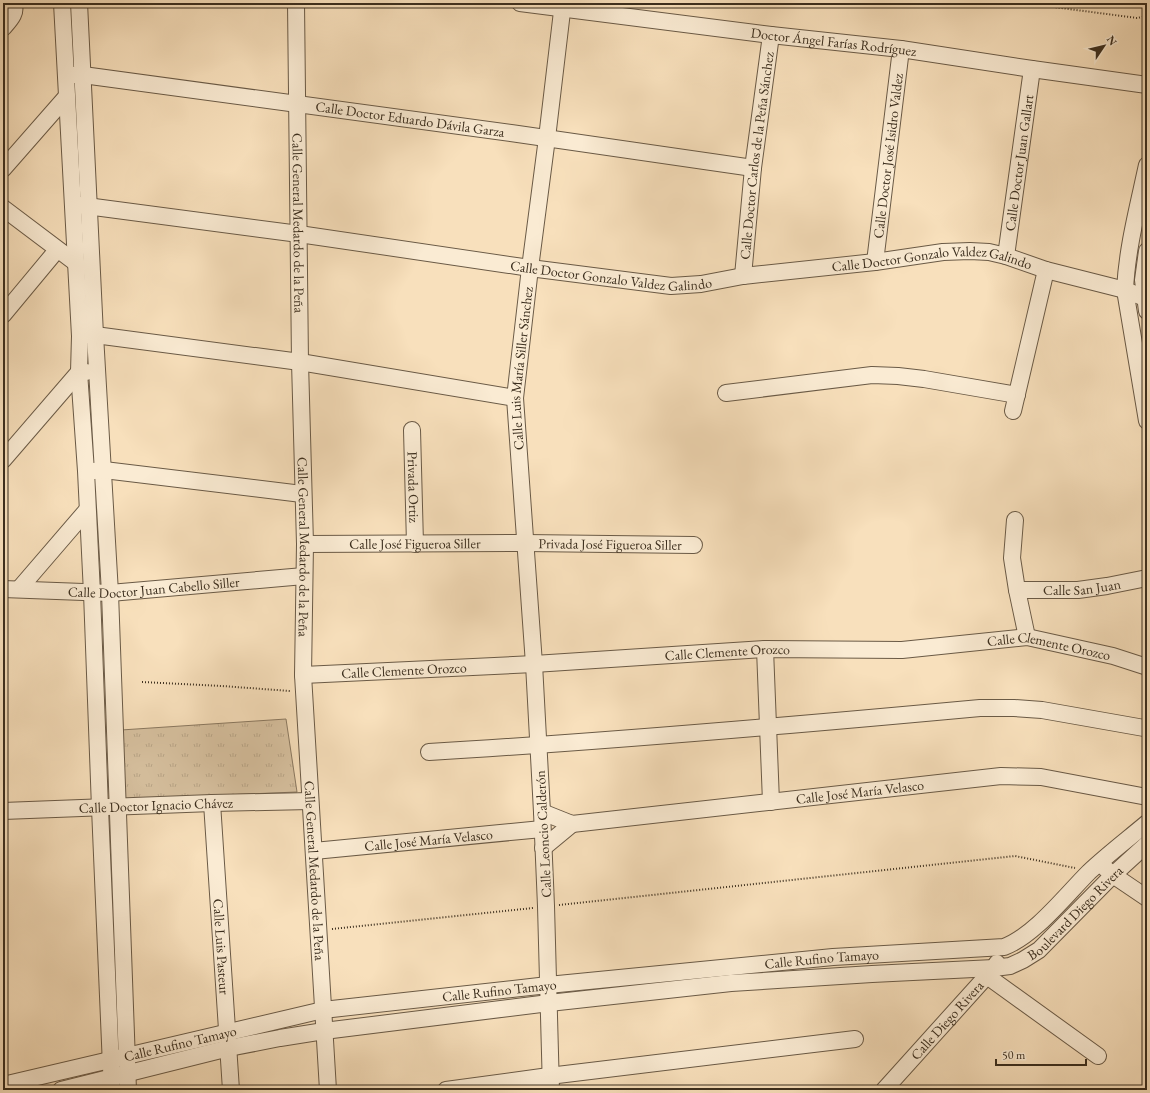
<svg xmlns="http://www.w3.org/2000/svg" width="1150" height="1093" font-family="'EB Garamond',serif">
<defs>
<pattern id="park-tufts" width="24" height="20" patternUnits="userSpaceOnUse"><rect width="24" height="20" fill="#d8c2a1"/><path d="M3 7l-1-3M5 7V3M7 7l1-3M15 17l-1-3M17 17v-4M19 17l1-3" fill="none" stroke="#baa78a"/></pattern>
</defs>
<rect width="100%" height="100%" fill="#f8e0bc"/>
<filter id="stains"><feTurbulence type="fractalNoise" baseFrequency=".005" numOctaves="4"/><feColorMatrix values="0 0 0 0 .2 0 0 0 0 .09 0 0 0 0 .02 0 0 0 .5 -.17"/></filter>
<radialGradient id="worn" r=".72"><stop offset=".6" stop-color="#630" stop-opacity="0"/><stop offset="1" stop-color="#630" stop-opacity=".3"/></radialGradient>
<path fill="url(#park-tufts)" stroke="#8a7860" d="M286,719L297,792L125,799L121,730Z"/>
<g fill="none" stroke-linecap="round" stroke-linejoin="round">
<g stroke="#6a5a46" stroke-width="18">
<g id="minor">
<path d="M62,3L80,336L79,372L86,471L92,593L100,808L112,1090"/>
<path d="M79,3L95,335L110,593L128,1090"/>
<path id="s1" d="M296,3L300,362L305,544L303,675L328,1090"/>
<path id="s2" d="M520,3L771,35L901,49L1032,69L1147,85"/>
<path d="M3,28C9,21 18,13 13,3"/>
<path id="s3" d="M73,75H83C306,104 530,135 753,168"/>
<path d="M1147,165C1138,207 1127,248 1125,290L1147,421"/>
<path d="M3,169L67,96"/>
<path id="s4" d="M79,205L299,234L530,268L671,286L701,284L743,276L875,262L943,252L970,251L989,252L1006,256L1046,270L1125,290L1145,298"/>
<path d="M3,208L76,263"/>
<path d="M1147,251L1143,280L1147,311"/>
<path id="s5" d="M1006,256L1032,69"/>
<path id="s6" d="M875,262L901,49"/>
<path id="s7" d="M743,276L753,168L771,35"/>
<path d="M3,315L57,250"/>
<path d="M85,335H95L300,362L515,398"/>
<path d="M726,393L872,375L898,376L924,379L1017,395"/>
<path d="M1013,411L1046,270"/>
<path id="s8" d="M412,430L415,544"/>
<path d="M3,460L79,372H86"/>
<path d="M94,471L104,470L302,494"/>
<path d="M1015,520L1012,558L1017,590L1027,637"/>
<path id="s9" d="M305,544L525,543L694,545"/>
<path id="s10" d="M3,589L110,593L304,576"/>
<path d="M19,589L87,510"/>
<path id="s11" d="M1017,590H1078L1107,586L1147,578"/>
<path d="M765,649L771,802"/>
<path id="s12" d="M303,675L534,664L765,649L902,650L1027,637L1113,656L1147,667"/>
<path d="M429,752C613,741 796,725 980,708H1014L1042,710L1144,728"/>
<path id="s13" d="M212,803L231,1090"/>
<path id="s14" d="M3,811L212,803L310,801"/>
<path id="s15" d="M542,812L572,824L1001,776L1041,777L1147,797"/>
<path d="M543,848L572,824"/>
<path id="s16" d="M314,851L542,829"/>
<path d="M1105,868L1113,875L1147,898"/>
<path d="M987,976L1098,1056"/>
<path id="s17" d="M3,1085L323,1010L548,985L833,957L1004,947C1034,936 1066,895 1089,872C1107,855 1128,839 1147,823"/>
<path id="s18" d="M61,1090L229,1048L280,1038L324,1031L549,1003L731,983L872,974L994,968L1010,966L1023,960L1039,950L1113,875L1147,844"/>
<path d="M446,1090L549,1076L855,1039"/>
<path id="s19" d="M551,1090L546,906L542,812L534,664L515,398L530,268L547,138L563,3"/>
<path id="s20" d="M884,1090L994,968L997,963"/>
</g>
</g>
<g stroke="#3b2e1e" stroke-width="2" stroke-dasharray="1 2" stroke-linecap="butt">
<path d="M1023,3L1137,18L1147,16"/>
<path d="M142,682L222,686L290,691"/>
<path d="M559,905L1015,856L1075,868"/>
<path d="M332,929L533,908"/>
</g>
<use href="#minor" stroke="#faebd3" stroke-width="16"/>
</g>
<g text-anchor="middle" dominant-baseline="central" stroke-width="4" stroke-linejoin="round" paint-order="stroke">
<g font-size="14" fill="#3b2e1e" stroke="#faebd3">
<text stroke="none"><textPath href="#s2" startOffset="316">Doctor Ángel Farías Rodríguez</textPath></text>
<text stroke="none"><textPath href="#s3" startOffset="340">Calle Doctor Eduardo Dávila Garza</textPath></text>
<text stroke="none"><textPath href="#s7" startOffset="121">Calle Doctor Carlos de la Peña Sánchez</textPath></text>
<text stroke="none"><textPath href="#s6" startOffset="107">Calle Doctor José Isidro Valdez</textPath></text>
<text stroke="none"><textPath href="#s5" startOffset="94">Calle Doctor Juan Gallart</textPath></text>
<text stroke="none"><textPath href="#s1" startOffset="220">Calle General Medardo de la Peña</textPath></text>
<text stroke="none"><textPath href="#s4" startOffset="861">Calle Doctor Gonzalo Valdez Galindo</textPath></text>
<text stroke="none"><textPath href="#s4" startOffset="537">Calle Doctor Gonzalo Valdez Galindo</textPath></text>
<text stroke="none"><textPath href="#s19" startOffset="723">Calle Luis María Siller Sánchez</textPath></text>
<text stroke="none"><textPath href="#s8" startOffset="57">Privada Ortiz</textPath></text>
<text stroke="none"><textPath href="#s9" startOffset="110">Calle José Figueroa Siller</textPath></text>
<text stroke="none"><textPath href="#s9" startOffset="305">Privada José Figueroa Siller</textPath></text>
<text stroke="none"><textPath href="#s1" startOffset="544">Calle General Medardo de la Peña</textPath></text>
<text stroke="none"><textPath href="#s10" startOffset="151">Calle Doctor Juan Cabello Siller</textPath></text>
<text stroke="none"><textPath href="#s11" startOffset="65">Calle San Juan</textPath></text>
<text stroke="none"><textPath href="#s12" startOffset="748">Calle Clemente Orozco</textPath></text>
<text stroke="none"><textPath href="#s12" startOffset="425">Calle Clemente Orozco</textPath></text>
<text stroke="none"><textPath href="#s12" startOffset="101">Calle Clemente Orozco</textPath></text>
<text stroke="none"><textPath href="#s15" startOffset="322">Calle José María Velasco</textPath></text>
<text stroke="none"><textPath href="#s14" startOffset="153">Calle Doctor Ignacio Chávez</textPath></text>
<text transform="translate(543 834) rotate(-93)">Calle Leoncio Calderón</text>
<text stroke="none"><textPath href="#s16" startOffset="115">Calle José María Velasco</textPath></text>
<text stroke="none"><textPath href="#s1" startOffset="868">Calle General Medardo de la Peña</textPath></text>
<text stroke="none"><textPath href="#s18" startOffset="1044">Boulevard Diego Rivera</textPath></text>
<text stroke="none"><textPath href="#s13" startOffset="144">Calle Luis Pasteur</textPath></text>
<text stroke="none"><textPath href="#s17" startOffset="830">Calle Rufino Tamayo</textPath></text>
<text stroke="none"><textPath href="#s17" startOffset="506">Calle Rufino Tamayo</textPath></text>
<text stroke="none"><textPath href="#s20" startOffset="94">Calle Diego Rivera</textPath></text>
<text stroke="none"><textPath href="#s17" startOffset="182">Calle Rufino Tamayo</textPath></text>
</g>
</g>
<rect width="1150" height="1093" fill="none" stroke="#f8e0bc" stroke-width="16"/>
<rect x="4" y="4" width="1142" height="1085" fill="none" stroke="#3b2e1e" stroke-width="2"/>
<rect x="8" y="8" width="1134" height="1077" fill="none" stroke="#3b2e1e"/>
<g transform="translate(1104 46) rotate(55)" stroke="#faebd3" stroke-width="3" paint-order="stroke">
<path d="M0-3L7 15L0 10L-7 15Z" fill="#3b2e1e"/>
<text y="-6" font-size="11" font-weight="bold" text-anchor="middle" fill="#3b2e1e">N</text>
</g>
<path d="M996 1059v6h90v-6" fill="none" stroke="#3b2e1e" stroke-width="2"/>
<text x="1002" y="1059" font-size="12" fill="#3b2e1e" stroke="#faebd3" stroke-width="3" paint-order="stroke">50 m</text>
<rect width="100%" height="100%" filter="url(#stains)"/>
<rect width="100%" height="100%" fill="url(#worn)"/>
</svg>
